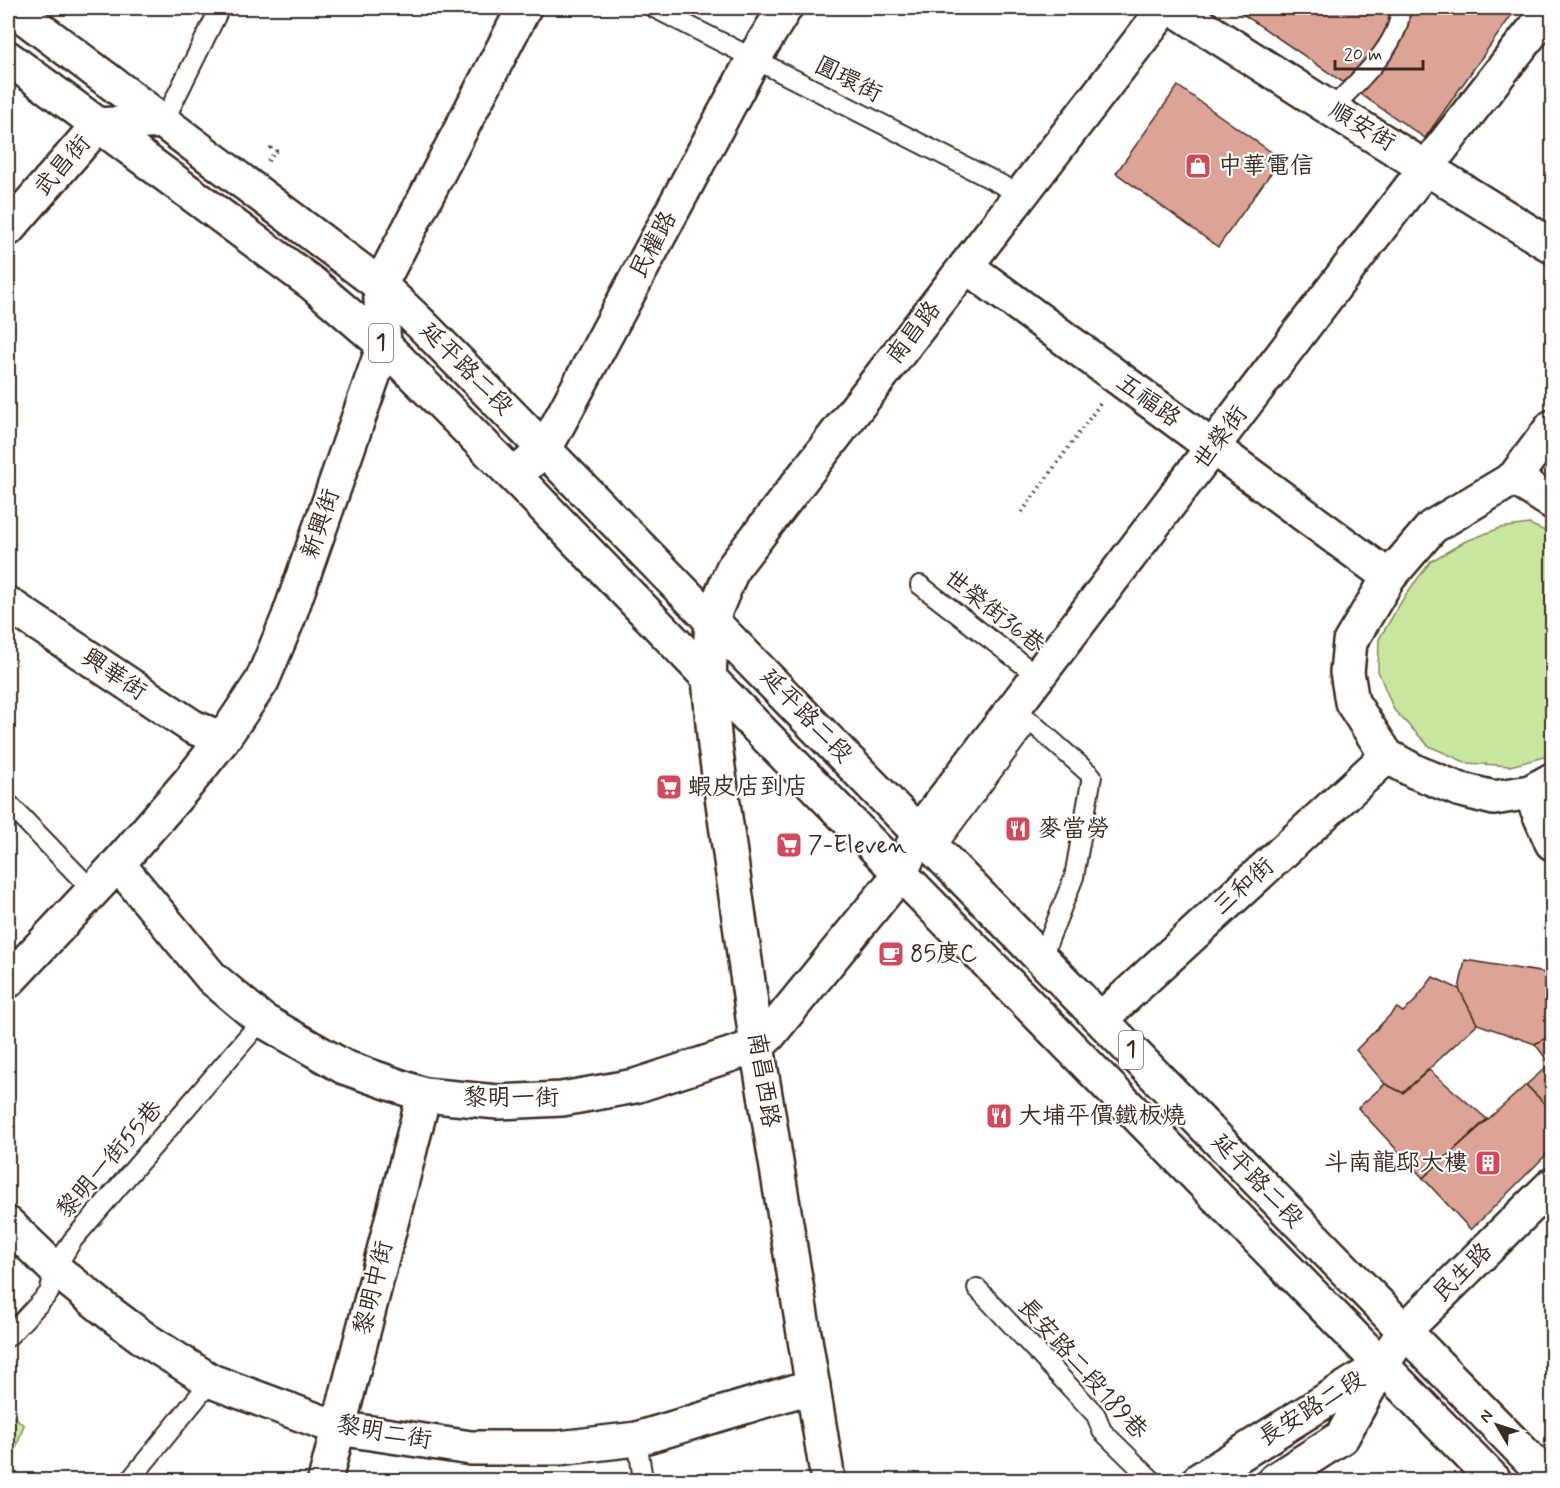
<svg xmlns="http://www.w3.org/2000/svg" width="1560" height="1488" font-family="Mynerve,'LXGW WenKai TC',sans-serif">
<rect width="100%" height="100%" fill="#fff"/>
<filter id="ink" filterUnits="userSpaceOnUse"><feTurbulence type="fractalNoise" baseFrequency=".0167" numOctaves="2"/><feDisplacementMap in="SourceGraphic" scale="12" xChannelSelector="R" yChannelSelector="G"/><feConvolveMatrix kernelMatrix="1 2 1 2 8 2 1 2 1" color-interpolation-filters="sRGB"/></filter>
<g filter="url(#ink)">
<g fill="#c8e69d" stroke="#82885e" stroke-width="1.5">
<path d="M1529,524L1552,534V754L1548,756L1510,766L1467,763L1429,746L1394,710L1378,671L1379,639L1406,594L1431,561L1464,542L1500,528Z"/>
<path d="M8,1412L24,1425L8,1473Z"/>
</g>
<g fill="#dca396" stroke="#3b2a1e" stroke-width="1.5">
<path d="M1234,8H1498L1511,16L1425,138Z"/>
<path d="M1178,86L1281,159L1218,247L1116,173Z"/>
<path d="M1465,960L1552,974V1035L1535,1044L1477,1024L1459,989Z"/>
<path d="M1433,977L1459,989L1477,1024L1403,1093L1385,1084L1356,1050L1397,1008L1403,1012L1414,1002Z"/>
<path d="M1552,1035V1111L1526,1085L1550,1064L1535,1044Z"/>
<path d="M1429,1070L1487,1119L1423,1178L1358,1108L1385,1084L1403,1093Z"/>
<path d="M1526,1085L1552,1111V1149L1471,1230L1423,1178Z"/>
</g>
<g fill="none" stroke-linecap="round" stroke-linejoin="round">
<g stroke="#3b2a1e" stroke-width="22">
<g id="lane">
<path d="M654,8L1020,194"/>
<path d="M1331,109C1355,84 1402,44 1400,8"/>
<path d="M164,121L220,8"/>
<path d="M920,585L1039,677"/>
<path d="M8,803L92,890"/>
<path d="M935,849L1030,721L1092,776L1074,877L1042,957"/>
<path d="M977,1288L1096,1415L1102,1431L1152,1480"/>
<path d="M8,1337L49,1293L55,1269L72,1241L262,1020"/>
<path d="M637,1439L643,1480"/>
<path d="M130,1480L211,1381"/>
</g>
</g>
<g stroke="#3b2a1e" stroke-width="38">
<g id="street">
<path d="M1173,8L1331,109L1552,246"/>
<path d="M8,229L98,125L164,121"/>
<path d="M966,266L1389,577"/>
<path d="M1552,427L1514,478L1432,527L1389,577L1350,642L1347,672L1352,702L1387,756L1416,772L1458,789L1494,798L1530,792L1552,780"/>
<path d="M514,476L545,449L754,58L785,8"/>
<path d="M1514,478L1552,502"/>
<path d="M8,604L193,727L223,739"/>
<path d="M1530,792L1552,843"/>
<path d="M118,864L212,978L262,1020L344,1067L424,1095L498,1102L562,1099L635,1086L757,1046L769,1035L901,873L919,831C1131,558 1336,279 1551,8"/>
<path d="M8,981L118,864L189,782L223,739L262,681L288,619L384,345L380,285L524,8"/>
<path d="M1101,1019L1387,756"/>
<path d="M8,1224L55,1269L111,1314L146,1340L211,1381L338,1428L471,1448H559L637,1439L813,1386"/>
<path d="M325,1480L424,1095"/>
<path d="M828,1480L757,1046L715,746L709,678L712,618L733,568L1165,8"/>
<path d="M1199,1480L1379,1367"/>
<path d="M1275,1480L1342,1437L1381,1366L1405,1330L1552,1185"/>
</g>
</g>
<g stroke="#3b2a1e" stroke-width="38">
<g id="primary">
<path d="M12,8L380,285L421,324C800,707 1173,1096 1550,1480"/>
<path d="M8,58L313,284L384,345L526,488L709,678L1494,1480"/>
</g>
</g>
<g stroke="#3b2a1e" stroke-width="4" stroke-dasharray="1.5 4.5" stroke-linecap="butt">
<path d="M268,161L276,151L271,148L274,144"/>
<path d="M1022,512L1100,404"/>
</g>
<use href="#lane" stroke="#fff" stroke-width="18"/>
<use href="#street" stroke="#fff" stroke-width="33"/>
<use href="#primary" stroke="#fff" stroke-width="33"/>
</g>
</g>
<defs>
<g id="shop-square" transform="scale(1.35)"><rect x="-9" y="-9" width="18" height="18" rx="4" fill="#d1495b" stroke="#fff"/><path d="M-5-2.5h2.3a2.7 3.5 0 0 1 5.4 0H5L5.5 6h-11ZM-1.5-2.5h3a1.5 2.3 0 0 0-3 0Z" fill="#fff"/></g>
<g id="supermarket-square" transform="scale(1.35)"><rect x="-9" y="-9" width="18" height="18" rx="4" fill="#d1495b" stroke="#fff"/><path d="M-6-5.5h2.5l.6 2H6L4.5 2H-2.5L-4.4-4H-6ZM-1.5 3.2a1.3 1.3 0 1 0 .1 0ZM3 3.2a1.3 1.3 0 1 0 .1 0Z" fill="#fff"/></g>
<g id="restaurant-square" transform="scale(1.35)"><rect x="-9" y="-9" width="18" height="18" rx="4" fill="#d1495b" stroke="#fff"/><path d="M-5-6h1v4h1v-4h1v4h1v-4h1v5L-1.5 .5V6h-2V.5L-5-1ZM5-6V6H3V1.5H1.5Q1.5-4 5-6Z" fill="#fff"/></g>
<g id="cafe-square" transform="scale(1.35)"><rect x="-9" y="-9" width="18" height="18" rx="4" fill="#d1495b" stroke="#fff"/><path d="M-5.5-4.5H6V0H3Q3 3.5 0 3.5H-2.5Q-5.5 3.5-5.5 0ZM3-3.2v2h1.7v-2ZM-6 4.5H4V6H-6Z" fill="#fff"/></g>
<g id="building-square" transform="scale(1.35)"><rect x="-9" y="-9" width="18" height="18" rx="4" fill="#d1495b" stroke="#fff"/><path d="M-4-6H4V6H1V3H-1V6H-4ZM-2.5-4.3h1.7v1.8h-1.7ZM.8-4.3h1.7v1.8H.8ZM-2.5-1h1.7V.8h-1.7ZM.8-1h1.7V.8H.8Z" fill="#fff"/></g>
</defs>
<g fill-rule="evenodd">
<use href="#shop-square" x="1198" y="166"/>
<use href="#supermarket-square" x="669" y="787"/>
<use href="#restaurant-square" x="1018" y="829"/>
<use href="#supermarket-square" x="789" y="845"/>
<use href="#cafe-square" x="891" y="954"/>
<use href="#restaurant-square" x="999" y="1116"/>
<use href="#building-square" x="1488" y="1163"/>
</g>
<g text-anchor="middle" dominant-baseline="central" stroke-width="4.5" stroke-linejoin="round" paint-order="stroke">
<g fill="#fff" stroke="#766a62" stroke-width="1.5">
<rect x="369" y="324" width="24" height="38" rx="4.5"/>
<rect x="1119" y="1031" width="24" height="38" rx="4.5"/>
</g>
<g font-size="22" font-weight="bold" fill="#3b2a1e">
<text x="381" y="343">1</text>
<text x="1131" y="1050">1</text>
</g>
<g font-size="24" fill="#3b2a1e" stroke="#fff">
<text transform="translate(848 80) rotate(27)">圓環街</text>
<text transform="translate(1362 127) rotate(31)">順安街</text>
<text transform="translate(63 166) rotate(-49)">武昌街</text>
<text transform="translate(654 245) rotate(-62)">民權路</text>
<text transform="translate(914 333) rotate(-52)">南昌路</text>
<text transform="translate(466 369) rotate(45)">延平路二段</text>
<text transform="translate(1148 401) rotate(36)">五福路</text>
<text transform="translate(1221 438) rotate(-53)">世榮街</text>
<text transform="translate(321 524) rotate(-71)">新興街</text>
<text transform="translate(994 612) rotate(38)">世榮街36巷</text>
<text transform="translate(114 675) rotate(34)">興華街</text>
<text transform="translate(806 716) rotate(46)">延平路二段</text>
<text transform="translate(1244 887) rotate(-42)">三和街</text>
<text transform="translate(763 1080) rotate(81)">南昌西路</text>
<text x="511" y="1098">黎明一街</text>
<text transform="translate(110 1160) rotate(-49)">黎明一街55巷</text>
<text transform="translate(1257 1181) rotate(46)">延平路二段</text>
<text transform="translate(1463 1273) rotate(-45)">民生路</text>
<text transform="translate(374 1288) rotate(-76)">黎明中街</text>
<text transform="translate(1082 1369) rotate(48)">長安路二段189巷</text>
<text transform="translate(1312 1409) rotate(-32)">長安路二段</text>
<text transform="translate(384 1433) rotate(10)">黎明二街</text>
</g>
<g font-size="24" fill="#3b2a1e" stroke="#fff" text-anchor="start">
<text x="1218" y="166">中華電信</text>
<text x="688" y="787">蝦皮店到店</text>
<text x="1038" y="829">麥當勞</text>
<text x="808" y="845">7-Eleven</text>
<text x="910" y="954">85度C</text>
<text x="1018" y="1116">大埔平價鐵板燒</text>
<text x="1468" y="1163" text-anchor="end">斗南龍邸大樓</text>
</g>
</g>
<rect width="1560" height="1488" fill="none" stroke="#fff" stroke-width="30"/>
<rect x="15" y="15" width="1530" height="1458" fill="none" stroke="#3b2a1e" stroke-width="2" filter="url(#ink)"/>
<g transform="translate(1497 1425) rotate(309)" stroke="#ffffff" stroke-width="4.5" paint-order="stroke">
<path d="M0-4.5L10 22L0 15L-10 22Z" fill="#3b2a1e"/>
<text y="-9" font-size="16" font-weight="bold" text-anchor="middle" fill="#3b2a1e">N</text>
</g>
<path d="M1335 60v9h88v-9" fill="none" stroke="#3b2a1e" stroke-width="3"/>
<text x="1344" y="60" font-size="18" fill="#3b2a1e" stroke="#ffffff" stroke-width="4.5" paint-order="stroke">20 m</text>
</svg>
